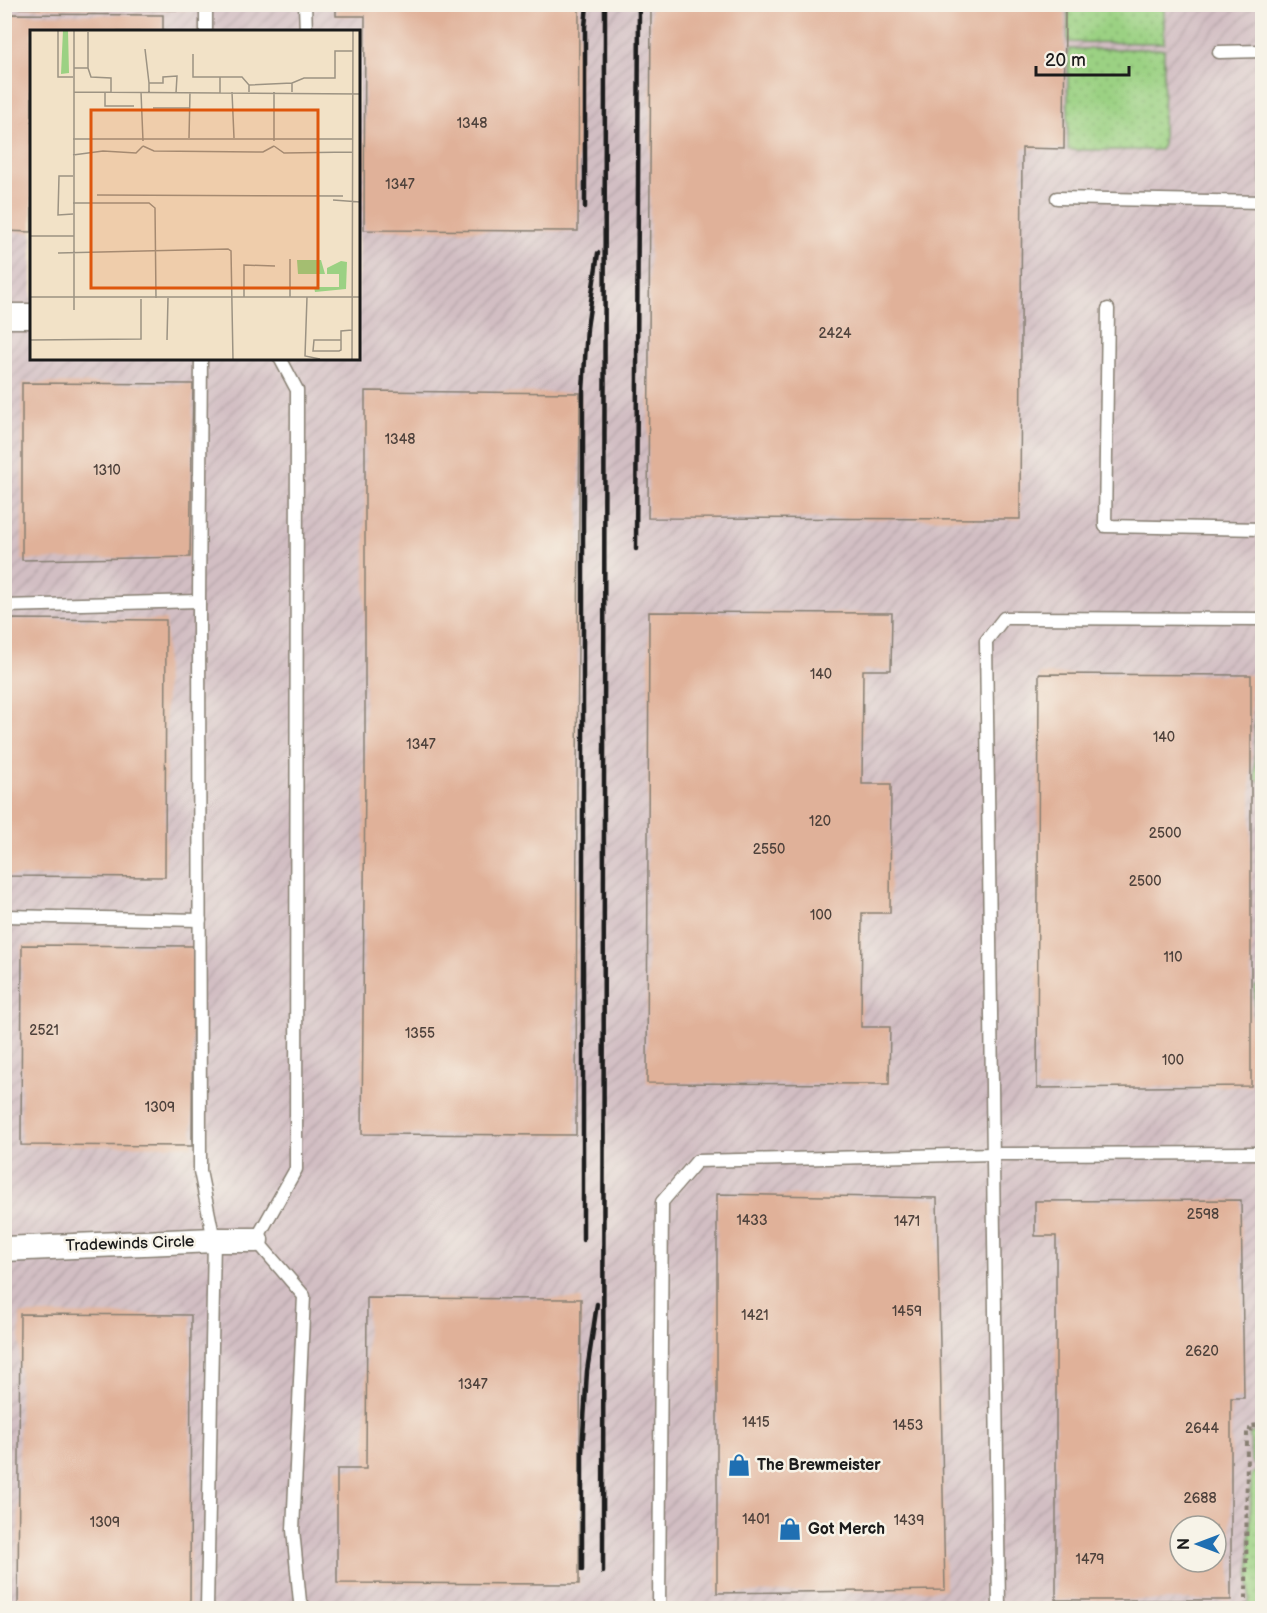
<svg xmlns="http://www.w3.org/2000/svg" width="1267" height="1613" font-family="'Balsamiq Sans',sans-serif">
<defs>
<pattern id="industrial-furrows" width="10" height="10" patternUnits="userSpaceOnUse" patternTransform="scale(1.5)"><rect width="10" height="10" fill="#d2bec3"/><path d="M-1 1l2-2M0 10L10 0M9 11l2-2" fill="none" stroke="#b4a3a7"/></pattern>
<pattern id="grass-dots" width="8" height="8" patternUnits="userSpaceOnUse" patternTransform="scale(1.5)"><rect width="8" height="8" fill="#9bd183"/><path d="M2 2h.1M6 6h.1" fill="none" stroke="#85b371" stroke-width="1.8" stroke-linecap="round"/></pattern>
</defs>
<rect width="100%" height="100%" fill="#f7f3e8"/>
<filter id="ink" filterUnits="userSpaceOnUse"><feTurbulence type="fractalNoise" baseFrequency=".0167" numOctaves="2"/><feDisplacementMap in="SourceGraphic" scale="12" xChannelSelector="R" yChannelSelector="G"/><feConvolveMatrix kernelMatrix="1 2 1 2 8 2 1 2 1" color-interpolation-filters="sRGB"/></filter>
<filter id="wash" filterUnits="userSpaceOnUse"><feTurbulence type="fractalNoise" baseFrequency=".008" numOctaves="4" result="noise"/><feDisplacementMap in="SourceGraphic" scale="24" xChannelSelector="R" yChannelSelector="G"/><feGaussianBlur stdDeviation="1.35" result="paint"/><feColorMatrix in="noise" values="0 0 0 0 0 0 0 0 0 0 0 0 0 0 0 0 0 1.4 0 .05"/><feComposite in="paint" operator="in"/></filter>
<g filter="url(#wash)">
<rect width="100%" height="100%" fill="#f2e2c7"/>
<path fill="url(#industrial-furrows)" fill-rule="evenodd" d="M5,5H1262V1608H5ZM32,32H358V358H32ZM1180,1526H1216V1562H1180Z"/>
<g fill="url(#grass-dots)" stroke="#5c7650" stroke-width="1.5">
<path d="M1068,5H1164V43L1068,42Z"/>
<path d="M1068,49H1164L1163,145L1160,150H1068Z"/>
<rect x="1261" y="67" width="1" height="117"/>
<path d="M1255,704L1262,705V781L1255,780Z"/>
<path d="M1255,986H1262V1120V1062L1254,1061Z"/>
<path d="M1258,1426H1262V1465H1255L1251,1461L1250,1433H1258Z"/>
<path d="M1255,1472H1262V1608H1249L1251,1475Z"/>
</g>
<g id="blocks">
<g fill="#e0b199" fill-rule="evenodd">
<path d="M20,4H188V10L20,8Z"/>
<path d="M336,4H579L578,231L364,230L365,16H336Z"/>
<path d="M651,4H1065L1064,149L1022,148L1020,519L648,518Z"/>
<path d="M4,14L163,15V32H32V232L4,231Z"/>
<path d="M22,383L193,384L190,557L22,560Z"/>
<path d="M365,391L580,393L577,773L576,1135L362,1134L365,773Z"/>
<path d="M649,612L892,613L891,670H863L862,784H891L890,913H862L861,1027H890L889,1084L647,1083Z"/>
<path d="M4,619L166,620L165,877L4,876Z"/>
<path d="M1039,674L1251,675V1086L1037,1088Z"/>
<path d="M22,945L193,946L192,1146L21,1145Z"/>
<path d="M717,1194L937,1198L945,1590L717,1593Z"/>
<path d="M1241,1200L1244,1398H1231V1600H1056V1236H1035V1201ZM1180,1526H1216V1562H1180Z"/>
<path d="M367,1298L581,1299L579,1584L337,1583V1469H366Z"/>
<path d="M20,1314L191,1315L190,1608H18Z"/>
</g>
</g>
</g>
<g filter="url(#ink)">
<use href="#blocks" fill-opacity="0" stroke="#877f72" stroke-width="1.5"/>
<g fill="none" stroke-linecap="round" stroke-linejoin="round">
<g stroke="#877f72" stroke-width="15">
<g id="service">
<path d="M206,4V32"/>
<path d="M305,4L306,32"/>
<path d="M1219,52L1262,51"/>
<path d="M1057,198L1262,202"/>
<path d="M1108,309L1105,526L1262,529"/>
<path d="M201,358L199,601L200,1171L214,1240L207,1608"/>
<path d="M280,358L297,390L296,1169L256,1240L304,1296L293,1530L300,1602L306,1608"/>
<path d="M4,606L199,601"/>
<path d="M4,916L200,920"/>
<path d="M659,1608L662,1202L697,1161L993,1154L1262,1153"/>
<path d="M999,1608L986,641L1004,618L1262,619"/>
</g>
</g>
<g stroke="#877f72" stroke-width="27">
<g id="minor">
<path d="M4,316H32"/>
<path d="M4,1249L214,1240H256"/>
</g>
</g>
<path stroke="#877f72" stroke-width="4" stroke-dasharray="4.5 4.5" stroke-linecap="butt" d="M1246,1608L1247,1429L1255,1430L1254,1422H1260L1261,1176"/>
<use href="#service" stroke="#fff" stroke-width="12"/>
<use href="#minor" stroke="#fff" stroke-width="24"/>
<g stroke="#1c1c1c" stroke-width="4.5">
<path d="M585,207V27L587,4"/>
<path d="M636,549L639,4"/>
<path d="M583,1240V391L587,328L598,253"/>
<path d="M582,1570V1452L587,1371L597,1304"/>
<path d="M603,1572L605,4"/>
</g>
</g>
</g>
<defs>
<g id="shop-bare" transform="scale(1.8)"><path d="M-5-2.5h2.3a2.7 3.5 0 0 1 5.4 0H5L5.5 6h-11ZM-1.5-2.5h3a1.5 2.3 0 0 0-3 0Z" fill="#1f6fb2" stroke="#f7f3e8" stroke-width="2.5" paint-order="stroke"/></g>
</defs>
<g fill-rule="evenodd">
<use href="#shop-bare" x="739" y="1465"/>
<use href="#shop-bare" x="790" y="1529"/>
</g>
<g text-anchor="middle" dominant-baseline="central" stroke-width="5" stroke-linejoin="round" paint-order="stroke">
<g font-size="14" fill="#4d413b">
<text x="472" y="123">1348</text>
<text x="400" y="184">1347</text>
<text x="835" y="333">2424</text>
<text x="400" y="439">1348</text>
<text x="107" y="470">1310</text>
<text x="821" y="674">140</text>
<text x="1164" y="737">140</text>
<text x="421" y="744">1347</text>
<text x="820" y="821">120</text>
<text x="1165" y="833">2500</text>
<text x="769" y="849">2550</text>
<text x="1145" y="881">2500</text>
<text x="821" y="915">100</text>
<text x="1173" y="957">110</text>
<text x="44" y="1030">2521</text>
<text x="420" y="1033">1355</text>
<text x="1173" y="1060">100</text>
<text x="160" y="1107">1309</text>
<text x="1203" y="1214">2598</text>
<text x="752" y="1220">1433</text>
<text x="907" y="1221">1471</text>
<text x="907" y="1311">1459</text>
<text x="755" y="1315">1421</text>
<text x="1202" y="1351">2620</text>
<text x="473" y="1384">1347</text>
<text x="756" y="1422">1415</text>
<text x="908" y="1425">1453</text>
<text x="1202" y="1428">2644</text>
<text x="1200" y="1498">2688</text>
<text x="756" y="1519">1401</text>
<text x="909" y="1520">1439</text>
<text x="105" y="1522">1309</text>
<text x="1090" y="1559">1479</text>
</g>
<g font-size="16" fill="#1c1c1c" stroke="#f7f3e8">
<text transform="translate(130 1244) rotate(-2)">Tradewinds Circle</text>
</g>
<g font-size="16" font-weight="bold" fill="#1c1c1c" stroke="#f7f3e8" text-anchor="start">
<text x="757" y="1465">The Brewmeister</text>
<text x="808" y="1529">Got Merch</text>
</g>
</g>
<g transform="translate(30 30)">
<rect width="330" height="330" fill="#f2e2c7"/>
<path d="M33,0H38L39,43L31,44ZM267,230H291L295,244H268ZM311,231L317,232L316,259L285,262L284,257H309V244H297V238Z" fill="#9bd183"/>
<path fill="none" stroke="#9c9383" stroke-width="1.5" d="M28,0V47H43M115,19L119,53M163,24V47H190V63M44,38H58V2M58,38L61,47L81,48V63M190,47H212L219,55V62M219,55L262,53M44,62L330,64M111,62L113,111M202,62L204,108M262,62V53L274,48H305V21H323M75,63V76H104M119,63V53H133V47L147,46L146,63M123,78H159M159,108L160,62M43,109H322M244,111V62M113,116L124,121L233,122L244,116M244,116L254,123L322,122M43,125L73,121L106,123L113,116M43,146H29L28,185L43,184M67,165L313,166M303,170L330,172M43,173H119L125,178L126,268M0,206H44M28,223L198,219L201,221L203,330M0,267H330M214,267V235L245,236M260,267V229M277,267L275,326L290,329M44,280V0M0,310L111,309V269M137,310L138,268M311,310H284L283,321H309L311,320V301L322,300M322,330L323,0"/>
<path fill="#de560d" fill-opacity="0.15" stroke="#de560d" stroke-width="3" d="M61,80H288V258H61Z"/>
<rect width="330" height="330" fill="none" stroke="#1c1c1c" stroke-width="3"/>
</g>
<rect width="1267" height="1613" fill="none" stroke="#f7f3e8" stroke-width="24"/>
<g transform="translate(1198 1544) rotate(270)"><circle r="28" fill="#f7f3e8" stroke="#9f9d96" stroke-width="1.5"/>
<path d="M0-4.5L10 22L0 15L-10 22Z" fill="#1f6fb2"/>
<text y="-9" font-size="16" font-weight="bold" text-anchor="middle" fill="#1c1c1c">N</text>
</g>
<path d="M1036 66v9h93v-9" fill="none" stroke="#1c1c1c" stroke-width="3"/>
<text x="1045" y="66" font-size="18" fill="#1c1c1c" stroke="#f7f3e8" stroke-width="4.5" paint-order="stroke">20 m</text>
</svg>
